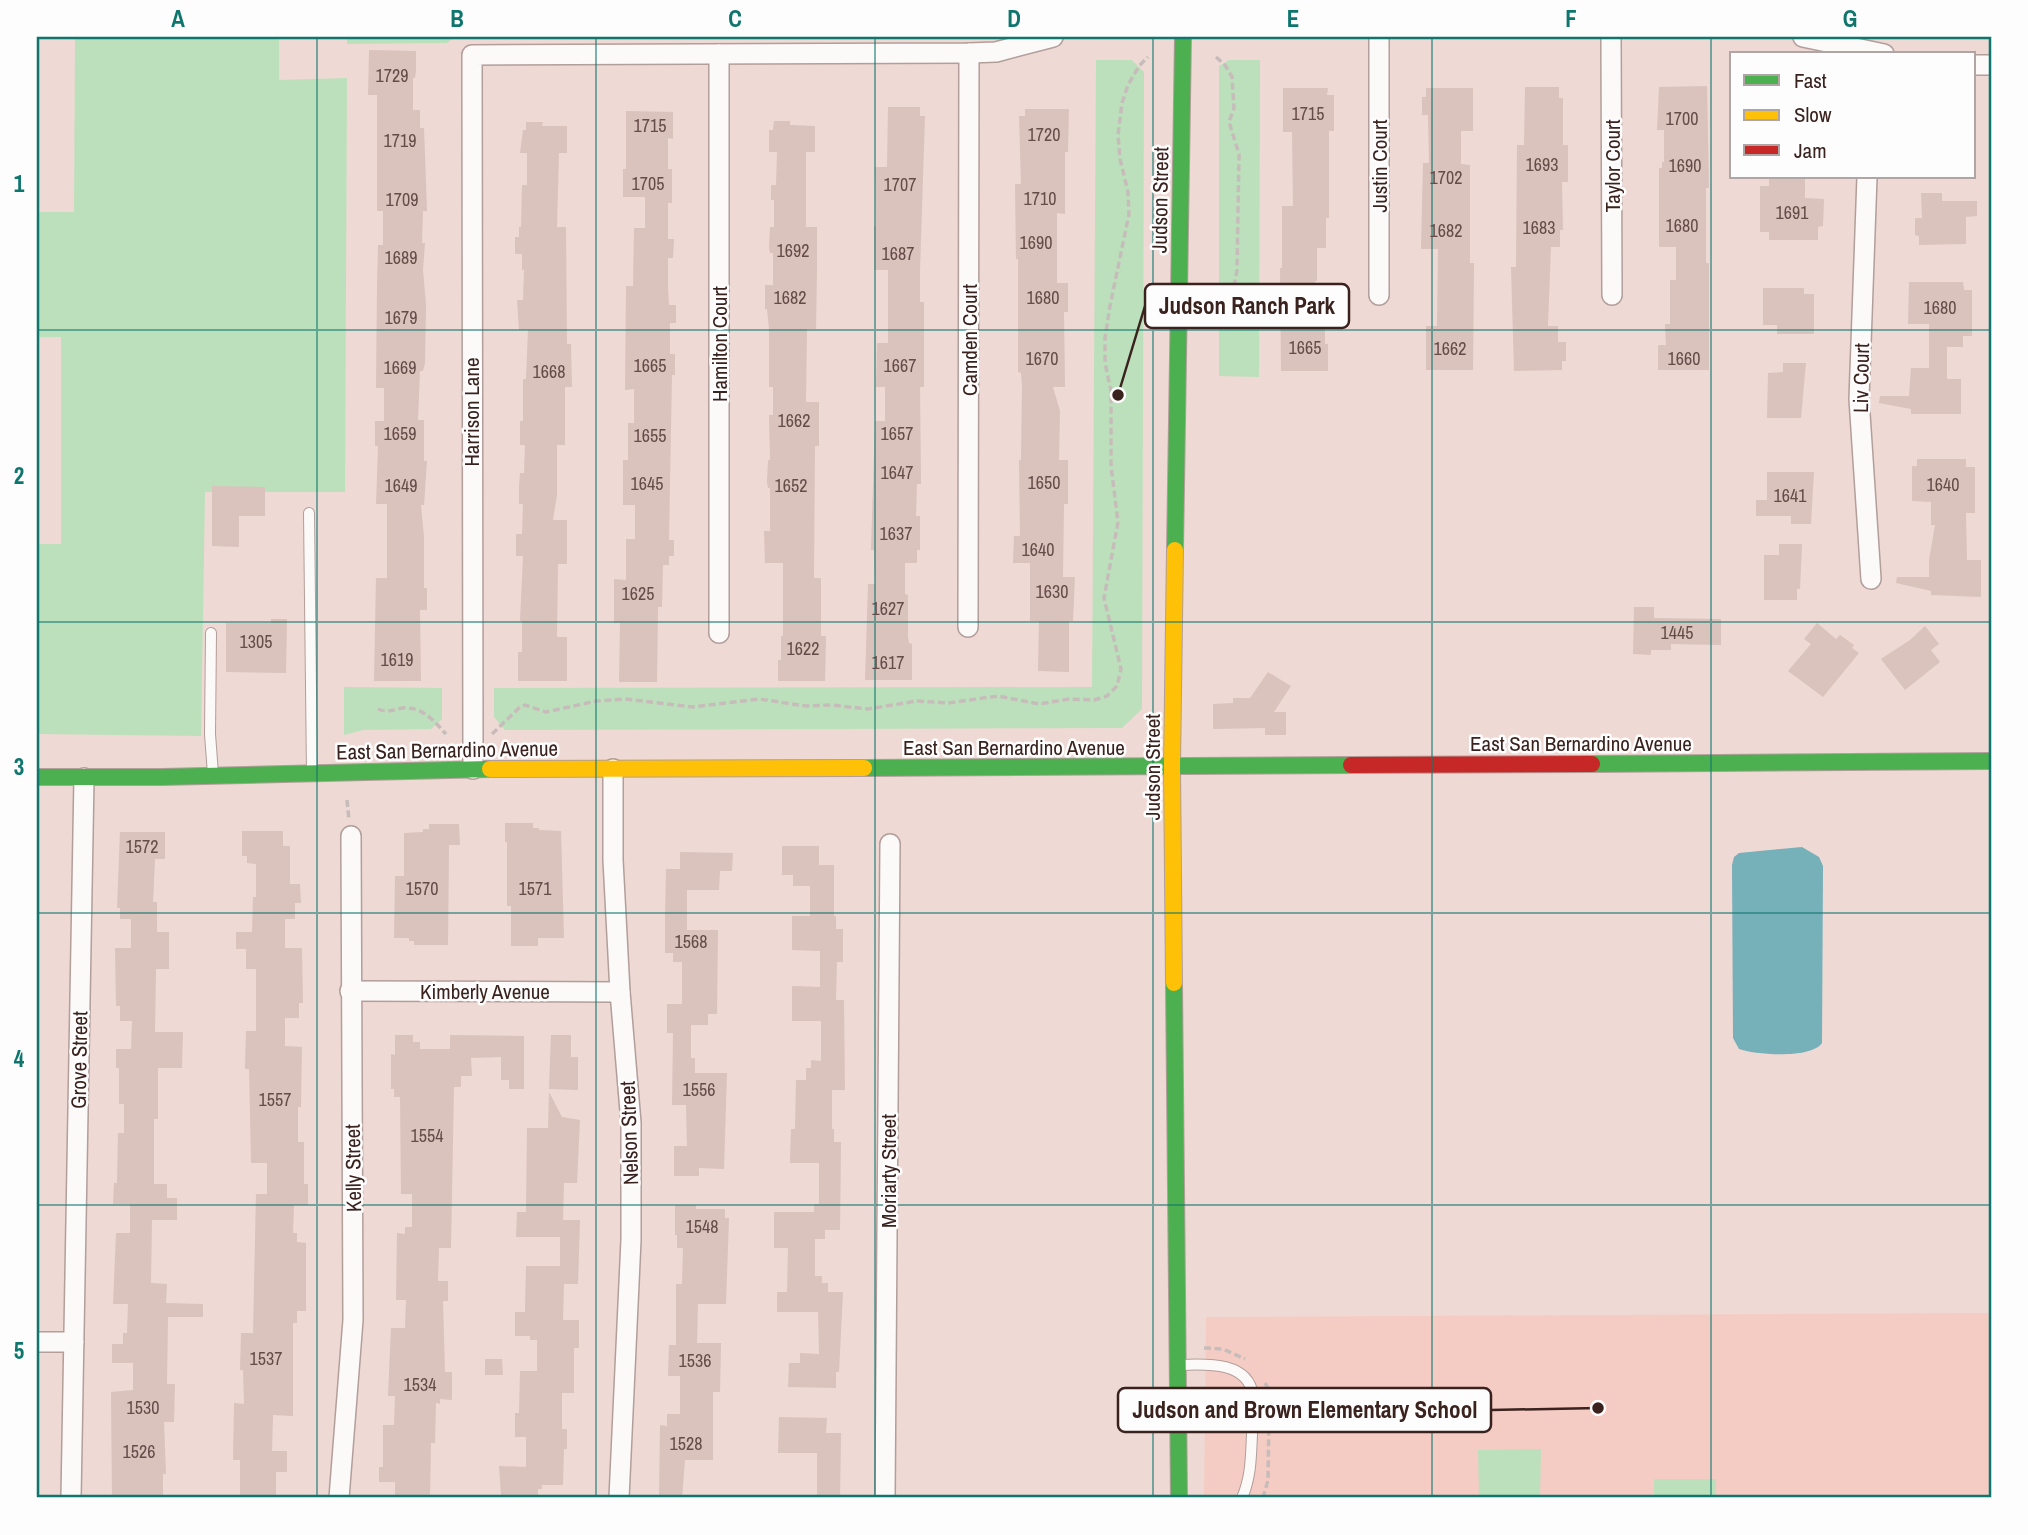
<svg xmlns="http://www.w3.org/2000/svg" width="2028" height="1535" font-family="'Archivo Narrow',sans-serif">
<rect width="100%" height="100%" fill="#eed9d4"/>
<path fill="#f5ccc4" d="M1991,1313V1498H1204L1206,1317Z"/>
<g fill="#bce0bb">
<path d="M75,37H279V80L347,78L345,492H205L201,736L37,734V544H61V337H37V212H74Z"/>
<path d="M347,37H454L447,43L347,44Z"/>
<path d="M1096,60H1132L1144,72L1142,709L1122,728L505,730L494,717V688L1092,687Z"/>
<path d="M1229,60H1260L1259,377L1219,376V66Z"/>
<path d="M344,687L442,688V719L431,729L363,730L344,735Z"/>
<path d="M1541,1449L1540,1498H1479L1478,1450Z"/>
<rect x="1654" y="1479" width="62" height="19"/>
</g>
<path fill="#76b0b9" d="M1802,847L1819,857L1823,866L1822,1043C1811,1059 1756,1055 1739,1049L1733,1038L1732,865L1734,857L1739,853Z"/>
<g fill="#dac2bd">
<path d="M369,50L416,51V71L415,78H413V110H420V128H424L427,211H423L422,243H425L423,270L426,305L425,363L423,371H420L418,420H424V461H427L424,505H421L424,537V588H427V610H420L421,681H374L376,578H387V504H376L378,446H375V421H384V388H376L377,285L378,245H383V211H377V95H368Z"/>
<path d="M1707,86L1709,188H1706V263H1709V370H1658V345H1666L1665,324H1670V280H1676V247H1659V168H1662V162H1664V130H1657L1659,87Z"/>
<path d="M1525,87H1559V98H1563V145H1568V182H1562L1563,230H1560V247H1551L1548,326H1558V342H1566V361H1562V370L1514,371L1511,267H1516L1517,145H1524Z"/>
<path d="M1283,88H1328L1327,95H1334V131H1329V218H1326V248H1317V281H1315V327H1325V344H1328V371H1281L1280,268H1282V206H1293L1292,132H1283Z"/>
<path d="M1426,88H1473V131H1461V164L1470,165V263H1474L1473,370H1426V326H1437L1438,249H1421L1423,163H1429L1428,115H1422V97H1426Z"/>
<path d="M888,107H920V116H925L920,270V302H924V387H920L921,484H917L916,516H920V550H917V563H905V594L908,595V636L909,643L912,644V680H865L868,584H875L874,550H871L875,421H885V387H876L877,343H888V270H874V226H876L875,167H887Z"/>
<path d="M1025,109H1069L1068,152H1065V214L1057,213V283H1068V312H1064L1065,387H1053L1060,411L1059,460H1068V504H1064L1063,577H1075L1073,621H1069V672L1038,671L1039,621H1030V563H1013L1014,536H1020L1019,460H1021L1022,386L1021,373L1018,372V259H1016L1015,184H1021L1019,116H1025Z"/>
<path d="M626,111L673,112V139L668,138V169H672V203H668V239H674L673,258H668V287L669,305H676V323H670V354H675V375H672L669,540H674V556H669V565H663L662,607H658L657,682H619L620,623H614V579L626,580V539H635V505H623V460H628V423H634V389L625,390L626,286H633L634,228H645V197H623V169H626Z"/>
<path d="M774,121H790V125L815,126V152H806V227H817V269L816,329H807L806,402H819V446H815L814,578H821V636H826L825,681H778V660H781V636H783V563H765L764,531H770V488H768L767,482L768,460H770L769,415H773V387H769V329L767,309H765V285H773V253H770L769,247L770,227H774V200H771V185H776L777,152H769V130H773Z"/>
<path d="M526,122H543L542,126H567V153H559L557,227H566L567,344H571L572,387H565V445H557V495L553,520H567V564H558L557,637H567V681H518V652H522V621H520L523,556H516V534H522L523,504H519V487L520,473H524L525,445H520V421H523V379H526L528,330H519L517,300H523L524,270H522V254H515V237H519V227H521L522,185H527V153H520L523,130H526Z"/>
<path d="M1769,177H1805V198L1824,199L1823,226L1818,227V240H1769V232H1760V186H1769Z"/>
<path d="M1921,193H1942V201H1977V216L1966,217V244L1919,245V236L1915,235V218H1922Z"/>
<path d="M1909,282H1963L1964,290H1972V336H1963V347H1947V379H1961V414H1911V409L1879,403L1880,396H1909L1911,368H1929V324H1908Z"/>
<path d="M1763,288H1804V294H1814V334H1777V325H1763Z"/>
<path d="M1783,363H1806L1801,418H1767L1768,373L1783,372Z"/>
<path d="M1917,459H1966V467H1975V513H1966L1967,560H1981V597L1931,595V591L1896,583L1897,577H1929V560L1935,525H1931V502L1912,501V466H1917Z"/>
<path d="M1767,472H1814L1811,524H1791V516H1756V500H1767Z"/>
<path d="M212,486L265,487V516H239V547L212,546Z"/>
<path d="M1779,544H1802L1800,589H1797V600H1764V555H1779Z"/>
<path d="M1634,607H1654V618L1721,619V645L1671,644V650H1651V655L1633,654Z"/>
<path d="M271,619H287L286,673L226,672V623H271Z"/>
<path d="M1817,623L1836,639L1840,635L1854,645L1852,648L1859,653L1823,697L1788,671L1811,644L1804,639Z"/>
<path d="M1925,626L1939,644L1931,650L1940,662L1905,690L1881,659L1910,640Z"/>
<path d="M1268,672L1291,686L1274,712H1286V735H1265V728L1213,729V704L1233,703V698H1250Z"/>
<path d="M505,823H533V828H539V830L561,831L564,938H538V946H511V906H507V842H505Z"/>
<path d="M429,824H459L460,845H449L448,945H414V941H409V938H394L395,876H404V833L423,832V829H429Z"/>
<path d="M242,831H283V846H290V884H300L301,903H295V919H285V948H302L303,1003H299V1018H285V1046L302,1047L301,1107H298V1142H304V1184H308V1205H294L293,1233H297V1242L306,1243V1311H297V1323H293V1416L273,1415L272,1451H287V1472H276V1498H240V1460H233L234,1403L244,1404L243,1370H240L241,1333H253L256,1194H267V1163H251L249,1069H245L246,1031H256V969H246V949H236V932H252L253,897H256V864L247,863V856H242Z"/>
<path d="M120,832H165V859H155L153,902H157V932H169V969H156L155,1032H183L182,1068H158V1119H154V1184H167V1198H177V1220H152L151,1283L167,1284L166,1303L203,1304V1317H168L167,1384H175L174,1422H164L166,1474H163V1498H112L111,1392L133,1390V1363H112V1344H123V1333H127L128,1304H113L116,1233H130V1204H113L114,1183H117L118,1133H124V1104H119V1068H116V1049H131L132,1021H120V1006H116L115,948H131V919H120V908H117Z"/>
<path d="M782,846H819V865H834V916H836V929H843V962H837L836,1000H844L845,1090H832V1129H834V1142H841L840,1230H825V1239H815V1276H822V1283H828V1292H843L839,1372H836V1388L788,1387L789,1363H800V1353L819,1354L818,1312H777V1292H787L788,1248H774V1212H814V1204H819V1163H790L791,1129H795L796,1080H806V1068H811V1060L821,1061V1021H792V986L820,987V951L792,950V916H810V886H793V875H782Z"/>
<path d="M680,852L733,853L732,871H720L719,890H687V930H718L717,1014H708V1025H691V1058H695V1073H727L724,1169L699,1168V1176H674V1146H687L686,1105H672L673,1033H667V1004H682V962H673V953H665V916L666,869H680Z"/>
<path d="M395,1035H413V1042H420V1049H450V1035L524,1036V1089H509V1080H501V1057L471,1058L472,1076H461V1087H454L451,1248H439L438,1281H448V1301H443L445,1372H452V1400L440,1399V1404L436,1403L435,1443H431L430,1498L395,1497V1482H379V1467H383V1425H394L395,1396H388L391,1328H405L406,1300H396L397,1233L405,1234V1227H412V1194H401L400,1097H394V1089H391V1054L395,1055Z"/>
<path d="M551,1035H571V1057H578V1090L549,1089Z"/>
<path d="M549,1092L562,1117L580,1120L577,1183H564L563,1220H580L578,1284H564L563,1320H579V1348H574V1393H562V1429H567V1449H564L563,1485H542V1489H538V1495H501L499,1466L526,1467V1437H515V1413H519L520,1371H537V1340H530V1336H515V1312H525L526,1266H560V1237H516L517,1212H526L527,1128H548Z"/>
<path d="M675,1205H696V1209H725V1218H729L726,1304H698L697,1343H721L720,1392H713V1460H685L682,1498H659L660,1425L667,1426V1414H680V1376H668L669,1345H676V1284H682L683,1248H677V1235H675Z"/>
<path d="M485,1359H502L503,1375H485Z"/>
<path d="M779,1417L827,1418L826,1433H841L840,1498H817V1453H778Z"/>
</g>
<g fill="none" stroke-linecap="round" stroke-linejoin="round">
<g stroke="#b29e9a" stroke-width="12">
<g id="lane">
<path d="M309,513L312,773"/>
<path d="M211,633L210,734L213,774"/>
<path d="M1180,1365C1206,1364 1249,1361 1253,1396C1254,1408 1252,1422 1252,1434C1251,1457 1251,1477 1242,1498"/>
</g>
</g>
<g stroke="#b29e9a" stroke-width="22">
<g id="street">
<path d="M1379,37V295"/>
<path d="M1611,37L1612,295"/>
<path d="M1803,37L1884,54"/>
<path d="M1974,65H1991"/>
<path d="M1867,177L1859,399L1871,579"/>
<path d="M968,627L969,53"/>
<path d="M719,633V54"/>
<path d="M473,769L472,55L969,53L996,52L1053,37"/>
<path d="M613,769V860L620,992L631,1123V1240L619,1498"/>
<path d="M350,991L620,992"/>
<path d="M37,1342H74"/>
<path d="M71,1498L84,778"/>
<path d="M339,1498L353,1320L351,836"/>
<path d="M885,1498L890,844"/>
</g>
</g>
<g stroke="#b29e9a" stroke-width="18">
<g id="fast">
<path d="M1175,550L1183,37"/>
<path d="M1592,764L1991,761"/>
<path d="M864,768L1351,765"/>
<path d="M37,777H162L490,769"/>
<path d="M1174,983L1179,1498"/>
</g>
</g>
<g stroke="#b29e9a" stroke-width="18">
<g id="slow">
<path d="M490,769L864,768"/>
<path d="M1174,983L1172,767L1175,550"/>
</g>
</g>
<g stroke="#b29e9a" stroke-width="18">
<path id="jam" d="M1351,765L1592,764"/>
</g>
<g stroke="#c6bdbb" stroke-width="3.5" stroke-dasharray="7 3.5" stroke-linecap="butt">
<path d="M1216,57L1225,65L1232,77L1234,108L1229,122L1239,154L1237,270L1228,320L1224,323L1216,324"/>
<path d="M378,709C387,713 393,710 402,708C422,706 433,720 446,734"/>
<path d="M492,734L520,707L525,705L546,712L596,701L625,699L693,707L759,699L806,706L831,705L868,709L917,701L948,703L998,696L1039,704L1069,699L1094,700L1107,696L1117,686L1121,669L1104,598L1118,522L1111,466V391L1105,363V338L1110,306L1129,214L1128,192L1120,159L1118,135L1122,103L1128,85L1139,66L1148,57"/>
<path d="M347,800L349,820"/>
<path d="M1204,1348L1223,1349L1245,1359"/>
<path d="M1265,1383L1269,1390V1399"/>
<path d="M1263,1498L1268,1480L1269,1414"/>
</g>
<use href="#lane" stroke="#fcf9f9" stroke-width="10"/>
<use href="#street" stroke="#fcf9f9" stroke-width="19"/>
<use href="#fast" stroke="#4caf50" stroke-width="16"/>
<use href="#slow" stroke="#ffc107" stroke-width="16"/>
<use href="#jam" stroke="#c62828" stroke-width="16"/>
</g>
<path fill="none" stroke="#0f766e" stroke-width="2" stroke-opacity="0.55" d="M317,37V1498M596,37V1498M875,37V1498M1153,37V1498M1432,37V1498M1711,37V1498M37,330H1991M37,622H1991M37,913H1991M37,1205H1991"/>
<g text-anchor="middle" dominant-baseline="central" stroke-width="5" stroke-linejoin="round" paint-order="stroke">
<g font-size="18" fill="#644c48">
<text x="392" y="75">1729</text>
<text x="1308" y="113">1715</text>
<text x="1682" y="118">1700</text>
<text x="650" y="125">1715</text>
<text x="1044" y="134">1720</text>
<text x="400" y="140">1719</text>
<text x="1542" y="164">1693</text>
<text x="1685" y="165">1690</text>
<text x="1446" y="177">1702</text>
<text x="648" y="183">1705</text>
<text x="900" y="184">1707</text>
<text x="1040" y="198">1710</text>
<text x="402" y="199">1709</text>
<text x="1792" y="212">1691</text>
<text x="1682" y="225">1680</text>
<text x="1539" y="227">1683</text>
<text x="1446" y="230">1682</text>
<text x="1036" y="242">1690</text>
<text x="793" y="250">1692</text>
<text x="898" y="253">1687</text>
<text x="401" y="257">1689</text>
<text x="790" y="297">1682</text>
<text x="1043" y="297">1680</text>
<text x="1940" y="307">1680</text>
<text x="401" y="317">1679</text>
<text x="1305" y="347">1665</text>
<text x="1450" y="348">1662</text>
<text x="1042" y="358">1670</text>
<text x="1684" y="358">1660</text>
<text x="650" y="365">1665</text>
<text x="900" y="365">1667</text>
<text x="400" y="367">1669</text>
<text x="549" y="371">1668</text>
<text x="794" y="420">1662</text>
<text x="400" y="433">1659</text>
<text x="897" y="433">1657</text>
<text x="650" y="435">1655</text>
<text x="897" y="472">1647</text>
<text x="1044" y="482">1650</text>
<text x="647" y="483">1645</text>
<text x="1943" y="484">1640</text>
<text x="401" y="485">1649</text>
<text x="791" y="485">1652</text>
<text x="1790" y="495">1641</text>
<text x="896" y="533">1637</text>
<text x="1038" y="549">1640</text>
<text x="1052" y="591">1630</text>
<text x="638" y="593">1625</text>
<text x="888" y="608">1627</text>
<text x="1677" y="632">1445</text>
<text x="256" y="641">1305</text>
<text x="803" y="648">1622</text>
<text x="397" y="659">1619</text>
<text x="888" y="662">1617</text>
<text x="142" y="846">1572</text>
<text x="422" y="888">1570</text>
<text x="535" y="888">1571</text>
<text x="691" y="941">1568</text>
<text x="699" y="1089">1556</text>
<text x="275" y="1099">1557</text>
<text x="427" y="1135">1554</text>
<text x="702" y="1226">1548</text>
<text x="266" y="1358">1537</text>
<text x="695" y="1360">1536</text>
<text x="420" y="1384">1534</text>
<text x="143" y="1407">1530</text>
<text x="686" y="1443">1528</text>
<text x="139" y="1451">1526</text>
</g>
<g font-size="21" fill="#3a221e" stroke="#fdfdfd">
<text transform="translate(1379 166) rotate(-90)">Justin Court</text>
<text transform="translate(1612 166) rotate(-90)">Taylor Court</text>
<text transform="translate(1160 200) rotate(-89)">Judson Street</text>
<text transform="translate(969 340) rotate(-90)">Camden Court</text>
<text transform="translate(719 344) rotate(-90)">Hamilton Court</text>
<text transform="translate(1861 378) rotate(-89)">Liv Court</text>
<text transform="translate(471 412) rotate(-90)">Harrison Lane</text>
<text x="1581" y="743">East San Bernardino Avenue</text>
<text x="1014" y="747">East San Bernardino Avenue</text>
<text transform="translate(447 750) rotate(-1)">East San Bernardino Avenue</text>
<text transform="translate(1152 767) rotate(-90)">Judson Street</text>
<text x="485" y="991">Kimberly Avenue</text>
<text transform="translate(79 1060) rotate(-89)">Grove Street</text>
<text transform="translate(629 1133) rotate(-92)">Nelson Street</text>
<text transform="translate(353 1168) rotate(-91)">Kelly Street</text>
<text transform="translate(888 1171) rotate(-90)">Moriarty Street</text>
</g>
</g>
<path fill="none" stroke="#3a221e" stroke-width="2.5" d="M1118 395L1145 306M1598 1408L1491 1410"/>
<g fill="#3a221e" stroke="#fdfdfd" stroke-width="2.5">
<circle cx="1118" cy="395" r="7"/>
<circle cx="1598" cy="1408" r="7"/>
</g>
<g fill="#fdfdfd" stroke="#3a221e" stroke-width="2.5">
<rect x="1145" y="284" width="204" height="44" rx="7"/>
<rect x="1118" y="1388" width="373" height="44" rx="7"/>
</g>
<g font-size="23" text-anchor="middle" font-weight="bold" fill="#3a221e">
<text x="1247" y="314">Judson Ranch Park</text>
<text x="1305" y="1418">Judson and Brown Elementary School</text>
</g>
<rect width="2028" height="1535" fill="none" stroke="#fdfdfd" stroke-width="77"/>
<rect x="1730" y="52" width="245" height="126" fill="#fdfdfd" stroke="#afa5a4" stroke-width="2"/>
<rect x="1744" y="75" width="35" height="10" fill="#4caf50" stroke="#afa5a4" stroke-width="2"/>
<text x="1794" y="88" font-size="21" fill="#3a221e">Fast</text>
<rect x="1744" y="110" width="35" height="10" fill="#ffc107" stroke="#afa5a4" stroke-width="2"/>
<text x="1794" y="122" font-size="21" fill="#3a221e">Slow</text>
<rect x="1744" y="145" width="35" height="10" fill="#c62828" stroke="#afa5a4" stroke-width="2"/>
<text x="1794" y="158" font-size="21" fill="#3a221e">Jam</text>
<rect x="38" y="38" width="1952" height="1458" fill="none" stroke="#0f766e" stroke-width="2.5"/>
<g font-size="23" text-anchor="middle" font-weight="bold" fill="#0f766e">
<text x="178" y="27">A</text>
<text x="457" y="27">B</text>
<text x="735" y="27">C</text>
<text x="1014" y="27">D</text>
<text x="1293" y="27">E</text>
<text x="1571" y="27">F</text>
<text x="1850" y="27">G</text>
<text x="19" y="192">1</text>
<text x="19" y="484">2</text>
<text x="19" y="775">3</text>
<text x="19" y="1067">4</text>
<text x="19" y="1359">5</text>
</g>
</svg>
